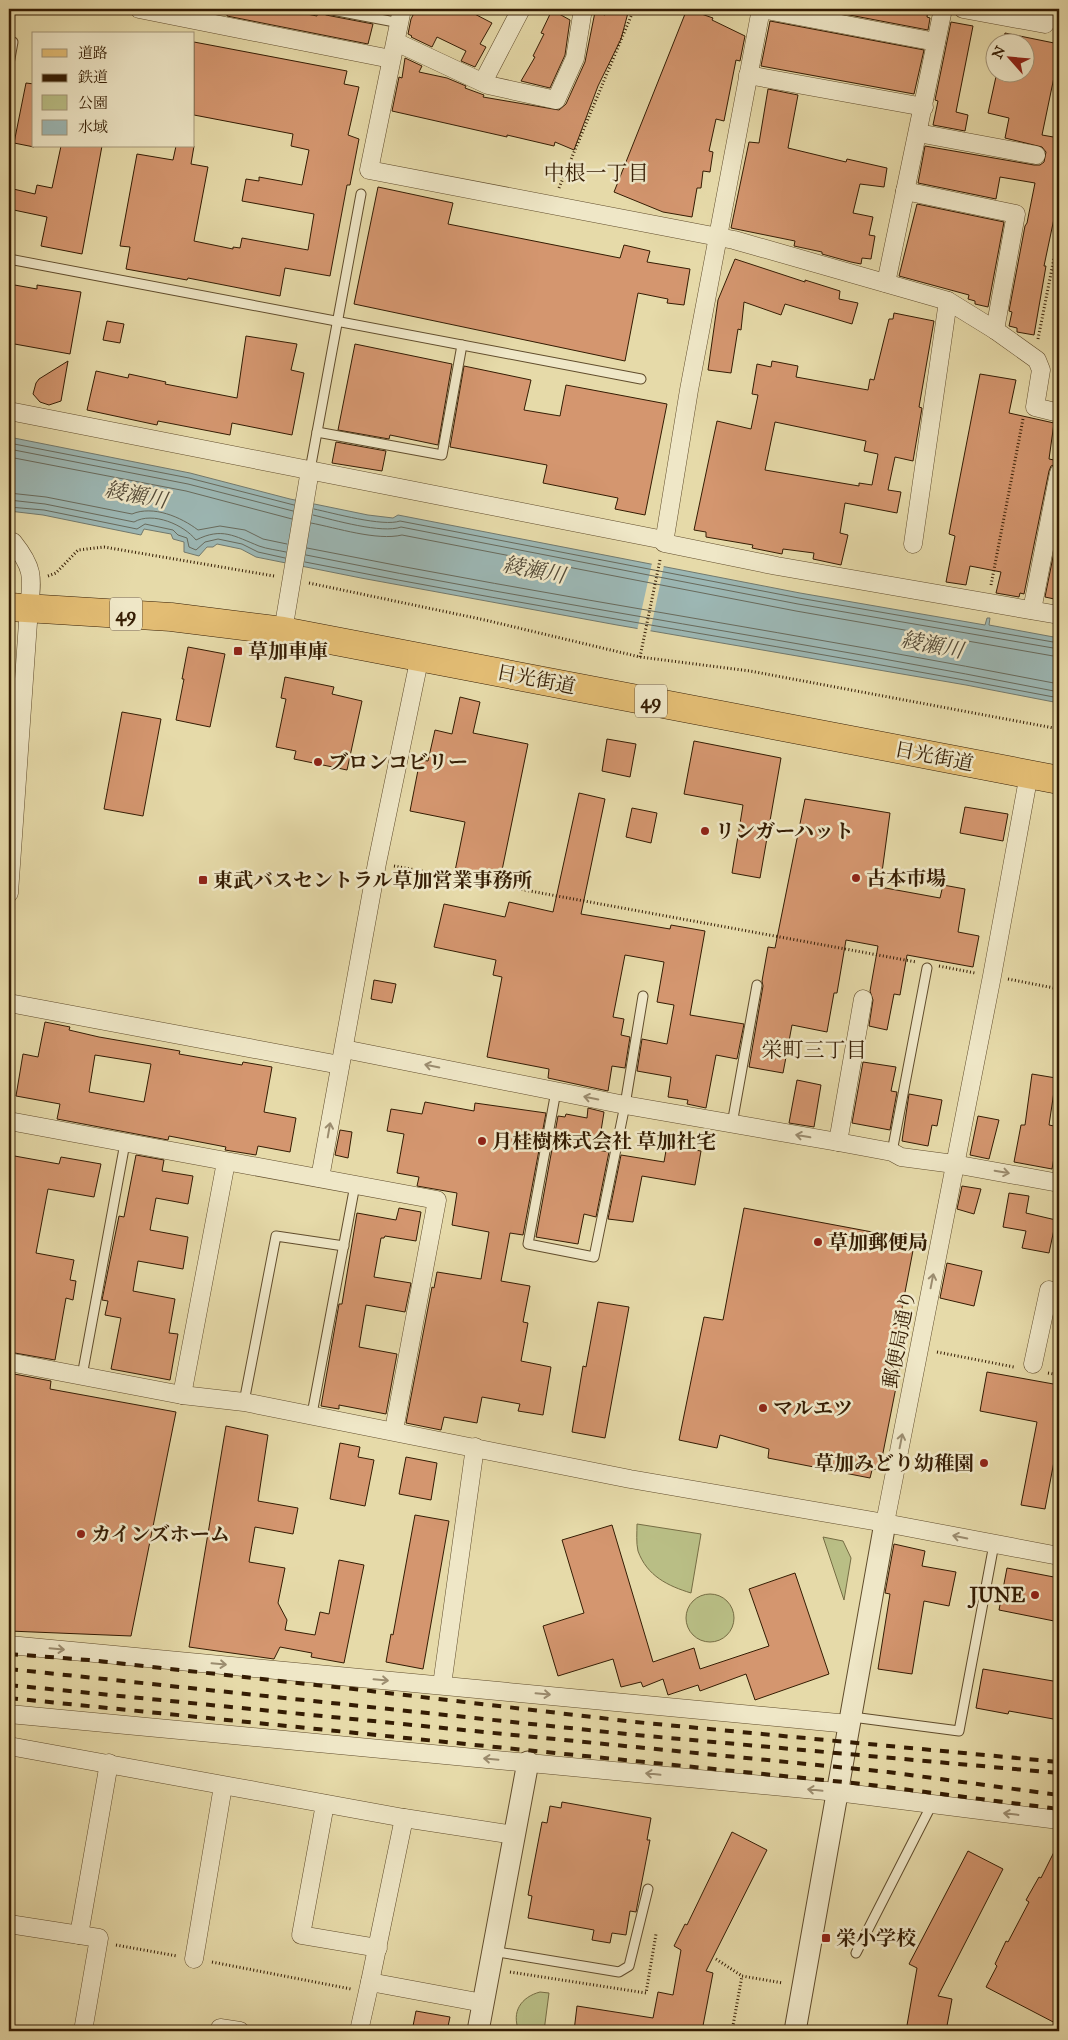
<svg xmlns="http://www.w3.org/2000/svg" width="1068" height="2040" font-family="'IM FELL Great Primer','Noto Serif JP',serif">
<rect width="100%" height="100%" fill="#e6daa9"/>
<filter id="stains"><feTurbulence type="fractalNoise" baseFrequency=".004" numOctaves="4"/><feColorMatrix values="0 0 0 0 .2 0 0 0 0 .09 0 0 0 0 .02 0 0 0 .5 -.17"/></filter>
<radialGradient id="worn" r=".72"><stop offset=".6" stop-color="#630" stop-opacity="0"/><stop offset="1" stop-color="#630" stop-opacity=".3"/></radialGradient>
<g fill="#b9be85" stroke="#766d44">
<path d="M637,1524L701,1534L691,1593C668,1586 647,1576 638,1551C636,1543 637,1532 637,1524Z"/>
<path d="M823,1537L843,1541L851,1558L844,1600Z"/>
<circle cx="710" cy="1618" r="24"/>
<path d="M540,1992L549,1993L544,2031H519C511,2012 521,1997 540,1992Z"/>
</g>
<path fill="#9cb7b4" stroke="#72796d" d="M9,437L190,473L290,499L368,515L393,518L398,515L800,593L985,625L987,618H990L989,625L1059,638V703L966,685L617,625L361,578L256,557L241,549L217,544L213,547H207L199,556L184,552V542L173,539L171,534L144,529L141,535L43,515L9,511Z"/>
<path fill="#e6daa9" d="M652,563L664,565L650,633L637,631Z"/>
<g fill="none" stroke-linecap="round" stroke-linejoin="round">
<g stroke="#686a5c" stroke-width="1">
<path d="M9,443L189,478L294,505"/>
<path d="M9,449L188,484L293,511"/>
<path d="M9,457L186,491L292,519"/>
<path d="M9,493L46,497L132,514C153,505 181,517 198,530L220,526L245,530L263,539L287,544"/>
<path d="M9,500L45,504L134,522C153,511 184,525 196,540C222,527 234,536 259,546C267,549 277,550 286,552"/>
<path d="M9,507L44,510L137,529L145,524L173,530L178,535L187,538L189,547L196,550L205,542L218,539L242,544L258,552L285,558"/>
<path d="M314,509C333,513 383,527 400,521L799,598L1059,643"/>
<path d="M313,515C334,520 382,534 401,527L798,604L1059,649"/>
<path d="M311,523C337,528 377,541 402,535L796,611L1059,657"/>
<path d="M307,548C557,598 809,635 1059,684"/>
<path d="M306,555C556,606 809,642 1059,692"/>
<path d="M305,562C555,612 808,649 1059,698"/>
</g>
</g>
<g fill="#d4966f" stroke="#341c03" fill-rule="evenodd">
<path d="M228,9H281L317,16L318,9H321L323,13L326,15L373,24L368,44L227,16Z"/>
<path d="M416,9H465L492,23L480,44L486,47L475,67L461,61L466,51L437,37L432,47L411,37L412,36L408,34L411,19Z"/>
<path d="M607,9H629L621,39L598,86L574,150L555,142L554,146L507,135V137L392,111L399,77L402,78L405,58L422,66L419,72L447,78L466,86L465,88L484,95L483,97L559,110L566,104L585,62L595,12L605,15Z"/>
<path d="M687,9L713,18L712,20L745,36L740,61L736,60L724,121L716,119L709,151L713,152L710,172L703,171L701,188H697L692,217L663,212L614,192Z"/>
<path d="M818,9H928L927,17L930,18L928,30Z"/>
<path d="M552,10L570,20L565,55L550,88L521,81L535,57L533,56L544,34L541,33Z"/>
<path d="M770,21L924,50L914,94L761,66Z"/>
<path d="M951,22L973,26L956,112L968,115L965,131L933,125L938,101L935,100Z"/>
<path d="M1005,33L1059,44V53L1042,135L1059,138V195L1044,266H1046L1034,335L1017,332V328L1009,326L1012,312L1009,311L1025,226L1027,223L1035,183L1000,177L996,199L918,183L925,146L1034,165H1040L1044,162L1046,152L1042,147L1005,138L1009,118L988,113L997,72H1026V42H1003Z"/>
<path d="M194,42L347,71L344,84L359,87L348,135L359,139L350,185H347L330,276L285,268L280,296L188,278L187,280L126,269L130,247L120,246L137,154L173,160L176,146H194L191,164L208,167L194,241L233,249V247L240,248L242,238L308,250L314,214L242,201L246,179L259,181V177L302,185L309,150L291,146L293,134L194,115Z"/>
<path d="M26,83L34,84V147L14,143Z"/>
<path d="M768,89L798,95L788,148L846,162L847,159L887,168L884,187L860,184L853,213L873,217L869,235L875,236L871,259L862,258L861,264L851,262L822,254V252L794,246L795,241L731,228L749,142L759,143Z"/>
<path d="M61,146H102L82,254L41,246L47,217L9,209V188L35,194L37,185L52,188Z"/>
<path d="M378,187L453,203L448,224L620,258L624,245L650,251L647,262L690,269L684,305L667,303L668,299L638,293L625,361L354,304Z"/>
<path d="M917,204L1004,222L988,307L975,304V301L968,299L969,295L899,276Z"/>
<path d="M735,259L805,282V280L840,291L839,299L858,303L852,324L785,304L781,315L744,302L741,330L738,329L731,373L708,370L718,300Z"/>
<path d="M9,284L37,289V285L81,292L70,354L9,343Z"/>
<path d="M894,313L934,321L919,407L922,408L913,461L895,457L888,490L901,492L897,513L845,503L840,533L848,535L841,565L813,559L814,553L783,549L782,554L752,548L753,545L706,537V532L694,530L717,421L751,429L758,395L752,394L757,364L771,367L772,361L798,366L796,377L868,390L870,379L874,380L889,319H893ZM775,422L866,441L864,451L878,454L872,485L859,483V486L765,470Z"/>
<path d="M107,321L124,324L120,343L103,340Z"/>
<path d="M246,336L297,344L291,370L304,373L292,435L232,423L230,435L158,421L157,425L87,410L96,371L128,378L129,374L166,382L165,384L237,398Z"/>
<path d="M355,344L452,364L438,445L390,435L389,439L338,430Z"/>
<path d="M68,361L61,401L49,405L40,402L33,394L36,383L39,379Z"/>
<path d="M464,366L531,380L524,410L560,416L566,385L667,404L645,515L615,509L618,498L543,483L547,465L450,447Z"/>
<path d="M980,374L1016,380L1009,413L1054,423L1049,459L1059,461V463L1051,466L1049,471L1024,594L1020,593L1019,597L996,593L1001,572L970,566L966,585L946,582L955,536L949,534Z"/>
<path d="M336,442L386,451L382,471L332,463Z"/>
<path d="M1059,527V600L1045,597Z"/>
<path d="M188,647L225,654L210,727L176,720L184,679H182Z"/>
<path d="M285,677L334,687L332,694L362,701L347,770L294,759L296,751L276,747L286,699L281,698Z"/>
<path d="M460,697L480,702L473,733L528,744L500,880L455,871L465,822L410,811L420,760L428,761L435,730L452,734Z"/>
<path d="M122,712L161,719L143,816L104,809Z"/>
<path d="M607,739L636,744L630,777L602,771Z"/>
<path d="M694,741L781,758L760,878L732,873L743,805L684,794Z"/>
<path d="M579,793L605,799L581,914L670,929L671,925L705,931L690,1015L744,1024L737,1059L716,1055L706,1108L687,1104L688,1100L668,1097L671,1077L637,1071L642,1039L667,1044L674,1005L657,1002L664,962L625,955L613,1017L624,1019L621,1035L630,1037L625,1068L612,1066L608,1091L548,1078L549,1069L487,1057L502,977L493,975L496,960L434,947L444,904L505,917L509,902L553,912Z"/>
<path d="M805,799L890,813L880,887L940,898L943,885L965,889L958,932L979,936L973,967L907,955L900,995L894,994L887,1030L869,1026L873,1000L870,991L878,946L846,940L837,993H834L827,1032L792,1025L783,1073L749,1067L763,986L762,981L768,947L775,948Z"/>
<path d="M965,807L1008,814L1003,841L960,833Z"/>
<path d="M632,808L657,813L651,843L626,837Z"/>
<path d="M374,980L396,984L392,1003L371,999Z"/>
<path d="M45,1022L70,1027L69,1030L99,1037L180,1051L179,1054L242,1065L243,1062L272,1067L264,1112L296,1118L290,1152L258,1146L256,1155L225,1150L226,1147L169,1136L168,1140L57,1119L60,1104L16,1096L23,1054L38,1057ZM95,1055L151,1064L144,1102L89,1092Z"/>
<path d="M863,1062L896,1067L891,1091L897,1092L890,1130L852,1123Z"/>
<path d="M1032,1074L1056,1078L1049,1125L1059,1127V1129L1052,1169L1014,1162L1021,1125H1025Z"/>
<path d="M797,1080L821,1085L814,1127L789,1123Z"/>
<path d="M909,1094L942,1100L937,1126L932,1125L928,1146L902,1141Z"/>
<path d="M425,1102L474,1111L475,1103L546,1113L523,1235L510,1233L501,1281L530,1286L523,1322L528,1323L521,1361L551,1367L543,1415L518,1411L520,1404L482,1397L477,1423L444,1417L441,1430L406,1423L432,1287L434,1288L437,1272L481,1279L489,1232L452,1225L457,1193L417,1186L419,1177L397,1173L404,1134L387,1131L391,1109L422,1114Z"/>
<path d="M588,1108L604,1112L598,1150L609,1152L596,1217L584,1214L578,1244L536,1237L558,1116L565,1117L566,1114L587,1118Z"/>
<path d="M978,1116L999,1120L989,1159L970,1155Z"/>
<path d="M340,1130L352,1132L348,1158L335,1155Z"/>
<path d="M667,1145L701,1151L695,1185L642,1176L633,1222L608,1219L621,1155L664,1162Z"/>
<path d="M9,1155L59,1164L61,1157L101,1164L94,1197L48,1189L36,1253L74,1260L70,1280L76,1281L73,1300L66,1298L55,1360L9,1352Z"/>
<path d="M136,1155L164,1160L162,1171L193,1176L188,1204L156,1198L150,1230L188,1237L183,1269L138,1261L133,1291L175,1299L169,1333L178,1334L170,1380L111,1369L121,1318L105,1315L108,1301L102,1300L119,1216L124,1217Z"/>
<path d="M962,1186L981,1189L974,1214L957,1209Z"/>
<path d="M1009,1193L1029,1196L1026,1213L1056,1220L1049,1253L1022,1248L1026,1231L1003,1227Z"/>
<path d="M399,1208L421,1212L416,1241L385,1236L384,1238H381L374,1277L411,1283L405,1312L366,1305L359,1347L397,1354L386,1414L339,1405V1409L321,1406L339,1304H342L357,1213L396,1220Z"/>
<path d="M744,1208L915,1240L893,1355L902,1357L880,1468L872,1470L870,1478L768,1458L769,1449L720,1435L717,1448L679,1440L704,1317L723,1320Z"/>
<path d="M947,1263L982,1271L974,1306L940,1298Z"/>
<path d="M598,1302L629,1307L605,1438L572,1432L583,1366L586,1367Z"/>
<path d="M987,1372L1059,1385V1435L1045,1509L1021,1505L1037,1422L980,1411Z"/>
<path d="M9,1373L51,1381L50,1389L176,1412L131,1636L9,1631Z"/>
<path d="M226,1426L268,1435L258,1501L298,1508L293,1534L255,1527L249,1562L285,1568L278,1603L287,1620L285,1630L315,1635L320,1612L329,1614L339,1560L364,1565L344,1663L311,1657L312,1653L280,1647L274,1659L189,1647Z"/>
<path d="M340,1443L360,1447L358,1457L374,1460L365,1506L330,1499Z"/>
<path d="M406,1457L437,1463L431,1500L399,1494Z"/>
<path d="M415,1515L449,1521L423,1669L386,1662L391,1634L393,1635Z"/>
<path d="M612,1525L653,1662L694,1648L700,1669L769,1646L749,1589L795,1573L829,1674L755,1700L746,1674L700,1691L698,1685L668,1695L663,1679L643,1687L641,1682L621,1687L613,1659L558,1676L543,1626L584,1613L562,1540Z"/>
<path d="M894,1544L925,1551L922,1566L956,1572L949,1606L924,1601L912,1674L878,1669L890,1594L885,1593Z"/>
<path d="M1007,1568L1059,1578V1622L999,1610Z"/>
<path d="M983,1669L1059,1682V1720L1009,1711L1008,1714L976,1708Z"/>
<path d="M562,1802L651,1818L647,1840H650L636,1912L630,1911L626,1935L612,1933L610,1943L592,1940L594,1930L528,1918L532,1896L528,1895L542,1822L547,1823L550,1806L561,1808Z"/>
<path d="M732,1832L767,1850L706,1971L713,1973L702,2031H574L577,2006L653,2018L658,1992L673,1995L681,1950L674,1946L685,1924L687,1925Z"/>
<path d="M1059,1842V2025L986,1987L997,1966L995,1964L1006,1941L1008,1942L1029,1902L1026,1900L1039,1877L1041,1878Z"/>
<path d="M968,1851L1003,1869L938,1996L952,1999L946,2031H906L917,1968L909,1964Z"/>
<path d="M416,2011L450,2017L447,2031H412Z"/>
</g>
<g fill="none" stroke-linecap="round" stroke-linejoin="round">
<g stroke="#604c2c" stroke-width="11">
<g id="service">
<path d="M327,9L400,23"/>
<path d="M9,64L13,42"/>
<path d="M9,259L641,379"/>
<path d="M317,432L442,455L462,345"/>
<path d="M310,470L361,194"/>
<path d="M556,1091L528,1244L594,1257L625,1105L643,996"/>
<path d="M732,1124L757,985"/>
<path d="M892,1152L927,968"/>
<path d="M82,1376L125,1143"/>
<path d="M244,1402L276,1236L344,1246"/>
<path d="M312,1414L355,1185"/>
<path d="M860,1718L959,1731L994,1544"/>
<path d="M492,1951L619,1972L629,1966L648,1889"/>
<path d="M856,1953L932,1804"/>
</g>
</g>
<g stroke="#604c2c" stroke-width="19">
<g id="minor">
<path d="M139,9L391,59"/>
<path d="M402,9L369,170L734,240L948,301L995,330L1037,360L1041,370L1035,407L1059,413"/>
<path d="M761,9L689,390L664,543L777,566L1059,615"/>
<path d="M762,9L936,42"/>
<path d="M963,9L1045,24L1048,9"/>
<path d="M396,42L488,85L556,100L575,58L583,9"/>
<path d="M748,75L924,107"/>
<path d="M483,82L521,9"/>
<path d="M918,133L1036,155"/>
<path d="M905,191L1016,214L995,330"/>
<path d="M886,283L943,9"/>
<path d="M9,411L664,540"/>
<path d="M9,541L13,542C33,567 33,576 29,608L9,893"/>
<path d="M913,544L948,301"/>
<path d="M1032,610L1059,473"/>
<path d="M283,631L310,470"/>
<path d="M9,1003L340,1065"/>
<path d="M344,1049L625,1105L838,1142L892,1152L901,1157L954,1164L1059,1183"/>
<path d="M9,1121L437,1200L394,1430"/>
<path d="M838,1142L863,999"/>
<path d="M320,1178L377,863L420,656"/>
<path d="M9,1362L182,1395L244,1402L630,1479L885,1523L1059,1556"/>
<path d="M1033,1364L1049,1290L1059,1293"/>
<path d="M182,1395L226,1162"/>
<path d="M885,1523L992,976L1029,774"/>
<path d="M9,1645L849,1724"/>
<path d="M442,1685L475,1447"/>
<path d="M9,1714L837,1792L1059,1820"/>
<path d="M9,1746L404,1818L514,1835"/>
<path d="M325,1804L301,1935L378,1948"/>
<path d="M9,1924L99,1938L83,2031"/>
<path d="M79,1935L109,1763"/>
<path d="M194,1959L223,1786"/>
<path d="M370,1982L404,1818"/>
<path d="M220,2031V2028L240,2031"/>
<path d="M359,2031L370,1982L483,2003"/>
</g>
</g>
<g stroke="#604c2c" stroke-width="23">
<g id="tertiary">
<path d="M478,2031L528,1762"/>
<path d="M795,2031L885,1523"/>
</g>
</g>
<g stroke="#341c03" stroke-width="29">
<path id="primary" d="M9,607L171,617L283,631L1059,780"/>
</g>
<g stroke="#341c03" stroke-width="3" stroke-dasharray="1 2.5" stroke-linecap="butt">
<path d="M559,188L634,9"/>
<path d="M1038,339L1059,233"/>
<path d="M48,576L56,573L78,550L104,547L274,576"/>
<path d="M309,583L485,620L640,657L750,671L1059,729"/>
<path d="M991,585L1023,419"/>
<path d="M640,657L660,560"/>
<path d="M394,866L916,962"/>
<path d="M939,966L975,973"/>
<path d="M1008,979L1059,989"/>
<path d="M937,1352L1014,1367"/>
<path d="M1048,1373L1059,1375"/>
<path d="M116,1945L177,1956"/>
<path d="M716,1959L742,1976"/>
<path d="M212,1962L351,1989"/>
<path d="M510,1972L646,1993L656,1934"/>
<path d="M732,2031L742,1976L783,1983"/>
</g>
<use href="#service" stroke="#efe7c7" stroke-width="9"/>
<use href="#minor" stroke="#efe7c7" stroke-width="18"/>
<use href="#tertiary" stroke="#efe7c7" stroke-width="21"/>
<use href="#primary" stroke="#e3bd74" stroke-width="28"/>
<g stroke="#341c03" stroke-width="4" stroke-dasharray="9 9" stroke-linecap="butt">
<path d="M9,1654L89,1660L362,1690L635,1722L1059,1762"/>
<path d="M9,1669L636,1735L1059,1773"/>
<path d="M9,1685L888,1772L1059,1795"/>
<path d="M9,1698L863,1784L1059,1809"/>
</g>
</g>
<defs><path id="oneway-shaft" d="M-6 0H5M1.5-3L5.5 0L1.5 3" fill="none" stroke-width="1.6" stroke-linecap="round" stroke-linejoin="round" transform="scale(1.25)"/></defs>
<g stroke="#9b8c6f">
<use href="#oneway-shaft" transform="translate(432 1066) rotate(-169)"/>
<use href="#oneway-shaft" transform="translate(591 1098) rotate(-169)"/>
<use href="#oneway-shaft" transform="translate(329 1130) rotate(-80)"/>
<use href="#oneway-shaft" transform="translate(803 1136) rotate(-170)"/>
<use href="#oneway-shaft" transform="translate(1002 1172) rotate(10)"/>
<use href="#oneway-shaft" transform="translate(932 1281) rotate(-79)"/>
<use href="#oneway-shaft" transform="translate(901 1441) rotate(-79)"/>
<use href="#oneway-shaft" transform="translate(960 1537) rotate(-169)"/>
<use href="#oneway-shaft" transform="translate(57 1649) rotate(5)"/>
<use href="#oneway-shaft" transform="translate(219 1664) rotate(5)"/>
<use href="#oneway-shaft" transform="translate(381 1680) rotate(5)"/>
<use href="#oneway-shaft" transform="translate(543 1694) rotate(5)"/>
<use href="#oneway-shaft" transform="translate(491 1759) rotate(-175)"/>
<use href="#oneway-shaft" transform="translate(653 1774) rotate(-174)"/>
<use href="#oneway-shaft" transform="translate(815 1790) rotate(-174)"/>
<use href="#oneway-shaft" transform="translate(1011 1814) rotate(-173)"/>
</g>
<g fill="#8f2418" stroke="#efe7c7" stroke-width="2">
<rect x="233" y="646" width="10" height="10" rx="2.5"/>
<circle cx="318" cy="762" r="5"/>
<circle cx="705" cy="831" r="5"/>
<circle cx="856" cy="878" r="5"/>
<rect x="198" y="875" width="10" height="10" rx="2.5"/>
<circle cx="482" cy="1141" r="5"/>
<circle cx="818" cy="1242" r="5"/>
<circle cx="763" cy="1408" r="5"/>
<circle cx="984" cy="1463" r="5"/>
<circle cx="81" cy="1534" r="5"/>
<circle cx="1035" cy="1595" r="5"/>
<rect x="821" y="1933" width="10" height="10" rx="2.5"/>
</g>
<g text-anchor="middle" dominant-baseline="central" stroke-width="5" stroke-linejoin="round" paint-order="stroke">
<g fill="#efe7c7" stroke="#6c593e" stroke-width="1">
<rect x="110" y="597.5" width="32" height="33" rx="4"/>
<rect x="635" y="684.5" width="32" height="33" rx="4"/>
</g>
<g font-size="19" font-weight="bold" fill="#341c03">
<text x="126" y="614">49</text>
<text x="651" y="701">49</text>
</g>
<g font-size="20" font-weight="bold" fill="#341c03" stroke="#efe7c7" text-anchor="start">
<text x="248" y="651">草加車庫</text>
<text x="328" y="762">ブロンコビリー</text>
<text x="715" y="831">リンガーハット</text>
<text x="866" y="878">古本市場</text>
<text x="213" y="880">東武バスセントラル草加営業事務所</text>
<text x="492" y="1141">月桂樹株式会社 草加社宅</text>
<text x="828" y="1242">草加郵便局</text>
<text x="773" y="1408">マルエツ</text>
<text x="974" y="1463" text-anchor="end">草加みどり幼稚園</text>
<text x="91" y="1534">カインズホーム</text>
<text x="1025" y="1595" text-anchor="end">JUNE</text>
<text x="836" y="1938">栄小学校</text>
</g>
<g font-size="20" fill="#341c03" stroke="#efe7c7">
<text transform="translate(536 679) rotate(11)">日光街道</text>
<text transform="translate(934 756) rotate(11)">日光街道</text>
<text transform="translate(899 1339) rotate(-79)">郵便局通り</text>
</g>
<g font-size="21" fill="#341c03" stroke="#efe7c7">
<text x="596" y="173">中根一丁目</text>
<text x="814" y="1050">栄町三丁目</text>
</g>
<g font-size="21" font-style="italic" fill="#534a38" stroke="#efe7c7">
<text transform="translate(136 495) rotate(11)">綾瀬川</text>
<text transform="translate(534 570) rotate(11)">綾瀬川</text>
<text transform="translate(932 645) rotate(11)">綾瀬川</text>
</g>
</g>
<rect width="1068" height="2040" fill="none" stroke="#e6daa9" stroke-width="30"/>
<rect x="10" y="10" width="1048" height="2020" fill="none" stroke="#341c03" stroke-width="2.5"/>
<rect x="15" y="15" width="1038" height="2010" fill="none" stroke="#341c03"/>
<rect x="32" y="32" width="162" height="115" fill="#efe7c7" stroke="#a49679"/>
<rect x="42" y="49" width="25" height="8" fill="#e3bd74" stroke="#a49679"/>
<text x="78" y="58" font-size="15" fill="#341c03">道路</text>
<rect x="42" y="74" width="25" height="8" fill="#341c03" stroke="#a49679"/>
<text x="78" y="82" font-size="15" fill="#341c03">鉄道</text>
<rect x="42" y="95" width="25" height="15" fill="#b9be85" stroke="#a49679"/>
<text x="78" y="108" font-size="15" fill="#341c03">公園</text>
<rect x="42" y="120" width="25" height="15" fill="#9cb7b4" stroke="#a49679"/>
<text x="78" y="132" font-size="15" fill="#341c03">水域</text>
<g transform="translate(1010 58) rotate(297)"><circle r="24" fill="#efe7c7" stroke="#a49679"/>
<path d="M0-4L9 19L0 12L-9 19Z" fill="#8f2418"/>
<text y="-8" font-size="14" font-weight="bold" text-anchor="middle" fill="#341c03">N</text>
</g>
<rect width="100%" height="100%" filter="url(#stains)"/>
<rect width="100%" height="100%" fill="url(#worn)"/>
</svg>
